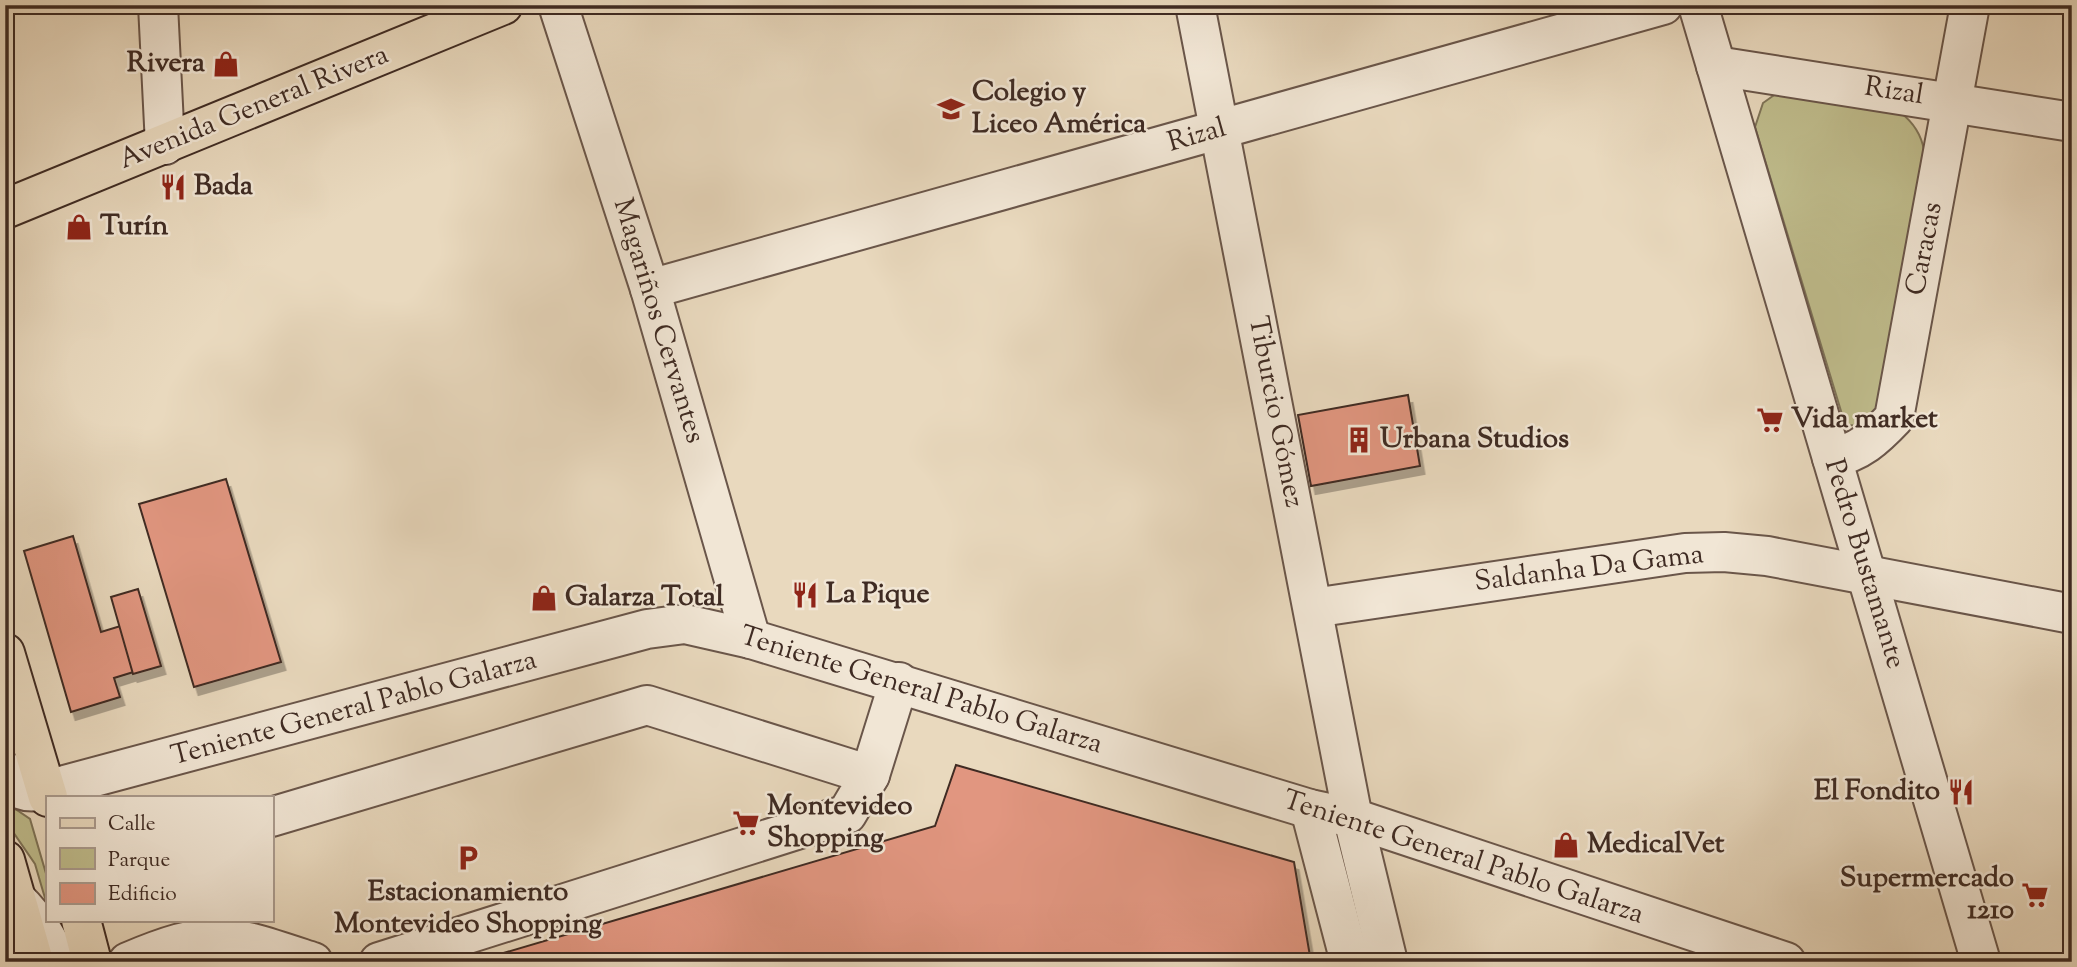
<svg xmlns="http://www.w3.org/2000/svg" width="2077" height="967" font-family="'Sorts Mill Goudy',serif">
<defs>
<filter id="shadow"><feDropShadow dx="4.5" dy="8" stdDeviation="0" flood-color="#0004"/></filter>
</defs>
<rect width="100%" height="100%" fill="#e9d9be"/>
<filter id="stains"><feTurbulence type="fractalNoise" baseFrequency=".00286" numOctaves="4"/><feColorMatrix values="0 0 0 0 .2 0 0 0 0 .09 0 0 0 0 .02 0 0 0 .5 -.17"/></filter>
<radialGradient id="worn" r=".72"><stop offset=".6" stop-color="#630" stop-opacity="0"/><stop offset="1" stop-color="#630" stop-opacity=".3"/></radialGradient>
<g fill="#bfbc8c" stroke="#7f7458" stroke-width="2">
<path d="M1777,93L1901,113C1914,123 1921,134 1924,150L1879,405L1864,426L1848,425L1844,421L1755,127L1763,103Z"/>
<path d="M5,802L30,819L47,877V905L35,864L9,826Z"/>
</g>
<g fill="#e19680" stroke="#3f2b23" stroke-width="2" filter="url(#shadow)">
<path d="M1408,395L1420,466L1311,486L1298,415Z"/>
<path d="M226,479L281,662L194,687L139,504Z"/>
<path d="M73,536L101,632L127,624L140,670L114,678L120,697L71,712L24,551Z"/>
<path d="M138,589L161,666L133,674L111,597Z"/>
<path d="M956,765L1294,862L1311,962H473L935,826Z"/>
</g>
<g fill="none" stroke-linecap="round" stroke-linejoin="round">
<g stroke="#6a564a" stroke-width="42">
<g id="minor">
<path d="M158,5L165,145"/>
<path d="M558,5L650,289L751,639"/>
<path d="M1195,5L1353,818L1388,962"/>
<path d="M1698,5L1981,962"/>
<path d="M1716,66L2072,122"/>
<path d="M650,289L1663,5"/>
<path d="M1832,458C1860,452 1875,438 1894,418L1970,5"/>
<path d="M1313,608L1685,553L1724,552L1767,556L2072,614"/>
<path d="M5,771C12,792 26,794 46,790L647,629L685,624L751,639L1310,809L1353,818L1786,962"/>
<path d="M870,775L899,682"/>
<path d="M1310,809L1350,962"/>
<path d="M271,817L647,705L870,775L847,814L379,962"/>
<path d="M11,902L17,900C36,919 48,937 58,962"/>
<path d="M128,962C213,926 228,934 313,962"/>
</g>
</g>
<g stroke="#3f2b23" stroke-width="42">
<g id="major">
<path d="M5,209L503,5"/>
<path d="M5,653L48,797"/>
<path d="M5,860L34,962"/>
<path d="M81,920L92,962"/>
</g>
</g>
<use href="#minor" stroke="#f1e6d5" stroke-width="38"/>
<use href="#major" stroke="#e9d9be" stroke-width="38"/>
</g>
<defs>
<g id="shop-bare" transform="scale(2.1)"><path d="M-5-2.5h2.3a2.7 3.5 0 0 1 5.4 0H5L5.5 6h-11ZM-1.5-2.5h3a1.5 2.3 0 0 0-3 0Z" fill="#8f2418" stroke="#f1e6d5" stroke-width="2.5" paint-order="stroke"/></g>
<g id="school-bare" transform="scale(2.1)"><path d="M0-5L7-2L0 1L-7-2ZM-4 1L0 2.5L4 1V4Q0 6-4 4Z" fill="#8f2418" stroke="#f1e6d5" stroke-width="2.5" paint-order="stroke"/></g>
<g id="restaurant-bare" transform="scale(2.1)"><path d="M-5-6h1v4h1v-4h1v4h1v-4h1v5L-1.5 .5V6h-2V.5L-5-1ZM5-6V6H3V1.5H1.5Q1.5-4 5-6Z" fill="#8f2418" stroke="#f1e6d5" stroke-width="2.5" paint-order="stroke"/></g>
<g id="supermarket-bare" transform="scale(2.1)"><path d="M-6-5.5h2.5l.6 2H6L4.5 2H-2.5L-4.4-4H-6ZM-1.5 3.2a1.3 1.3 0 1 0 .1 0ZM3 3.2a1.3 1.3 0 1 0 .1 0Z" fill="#8f2418" stroke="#f1e6d5" stroke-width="2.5" paint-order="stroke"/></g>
<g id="building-bare" transform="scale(2.1)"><path d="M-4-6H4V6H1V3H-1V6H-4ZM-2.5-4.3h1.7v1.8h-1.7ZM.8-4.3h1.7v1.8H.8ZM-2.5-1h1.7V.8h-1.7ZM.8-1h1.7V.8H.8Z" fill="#8f2418" stroke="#f1e6d5" stroke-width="2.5" paint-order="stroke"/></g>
<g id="parking-bare" transform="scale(2.1)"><path d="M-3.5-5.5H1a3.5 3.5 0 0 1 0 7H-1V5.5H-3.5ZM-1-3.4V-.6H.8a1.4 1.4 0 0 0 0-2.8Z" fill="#8f2418" stroke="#f1e6d5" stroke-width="2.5" paint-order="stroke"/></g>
</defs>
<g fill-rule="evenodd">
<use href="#shop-bare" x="226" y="64"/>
<use href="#school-bare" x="951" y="109"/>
<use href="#restaurant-bare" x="173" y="187"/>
<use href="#shop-bare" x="79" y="227"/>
<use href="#supermarket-bare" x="1770" y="420"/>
<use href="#building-bare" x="1359" y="440"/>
<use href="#restaurant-bare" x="805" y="595"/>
<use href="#shop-bare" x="544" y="598"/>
<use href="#restaurant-bare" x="1961" y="792"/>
<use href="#supermarket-bare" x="746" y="823"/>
<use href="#shop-bare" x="1566" y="845"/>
<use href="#parking-bare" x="468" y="858"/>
<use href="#supermarket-bare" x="2035" y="895"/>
</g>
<g text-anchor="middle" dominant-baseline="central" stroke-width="5" stroke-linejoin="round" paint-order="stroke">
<g font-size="28" font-weight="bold" fill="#3f2b23" stroke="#f1e6d5" text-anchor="start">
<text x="205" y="64" text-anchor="end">Rivera</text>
<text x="972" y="93">Colegio y<tspan x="972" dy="32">Liceo América</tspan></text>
<text x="194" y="187">Bada</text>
<text x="100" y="227">Turín</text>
<text x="1791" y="420">Vida market</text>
<text x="1380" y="440">Urbana Studios</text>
<text x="826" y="595">La Pique</text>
<text x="565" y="598">Galarza Total</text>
<text x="1940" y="792" text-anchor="end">El Fondito</text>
<text x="767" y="807">Montevideo<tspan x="767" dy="32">Shopping</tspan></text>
<text x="1587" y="845">MedicalVet</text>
<text x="2014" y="879" text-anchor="end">Supermercado<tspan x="2014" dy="32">1210</tspan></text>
<text x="468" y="893" text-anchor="middle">Estacionamiento<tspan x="468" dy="32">Montevideo Shopping</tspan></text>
</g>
<g font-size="28" fill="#3f2b23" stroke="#f1e6d5">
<text transform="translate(1894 92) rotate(9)">Rizal</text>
<text transform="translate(254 108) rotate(-22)">Avenida General Rivera</text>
<text transform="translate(1197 136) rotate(-16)">Rizal</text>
<text transform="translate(1925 249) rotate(-79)">Caracas</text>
<text transform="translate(658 321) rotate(73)">Magariños Cervantes</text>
<text transform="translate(1275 412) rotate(79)">Tiburcio Gómez</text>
<text transform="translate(1864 564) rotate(73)">Pedro Bustamante</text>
<text transform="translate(1589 569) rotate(-7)">Saldanha Da Gama</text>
<text transform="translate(921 691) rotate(17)">Teniente General Pablo Galarza</text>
<text transform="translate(354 709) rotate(-15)">Teniente General Pablo Galarza</text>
<text transform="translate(1463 858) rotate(18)">Teniente General Pablo Galarza</text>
</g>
</g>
<rect width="2077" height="967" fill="none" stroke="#e9d9be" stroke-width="28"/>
<rect x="7" y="7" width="2063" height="953" fill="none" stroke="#3f2b23" stroke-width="3.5"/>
<rect x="14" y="14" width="2049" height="939" fill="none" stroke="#3f2b23" stroke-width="2"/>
<rect x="46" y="796" width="228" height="126" fill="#f1e6d5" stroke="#aa9b8e" stroke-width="2"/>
<rect x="60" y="818" width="35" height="10" fill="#e9d9be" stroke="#aa9b8e" stroke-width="2"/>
<text x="108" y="830" font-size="21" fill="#3f2b23">Calle</text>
<rect x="60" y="848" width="35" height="21" fill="#bfbc8c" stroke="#aa9b8e" stroke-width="2"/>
<text x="108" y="866" font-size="21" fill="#3f2b23">Parque</text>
<rect x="60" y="883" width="35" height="21" fill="#e19680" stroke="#aa9b8e" stroke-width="2"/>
<text x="108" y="900" font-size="21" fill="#3f2b23">Edificio</text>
<rect width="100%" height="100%" filter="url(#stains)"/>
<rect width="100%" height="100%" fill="url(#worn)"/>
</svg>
